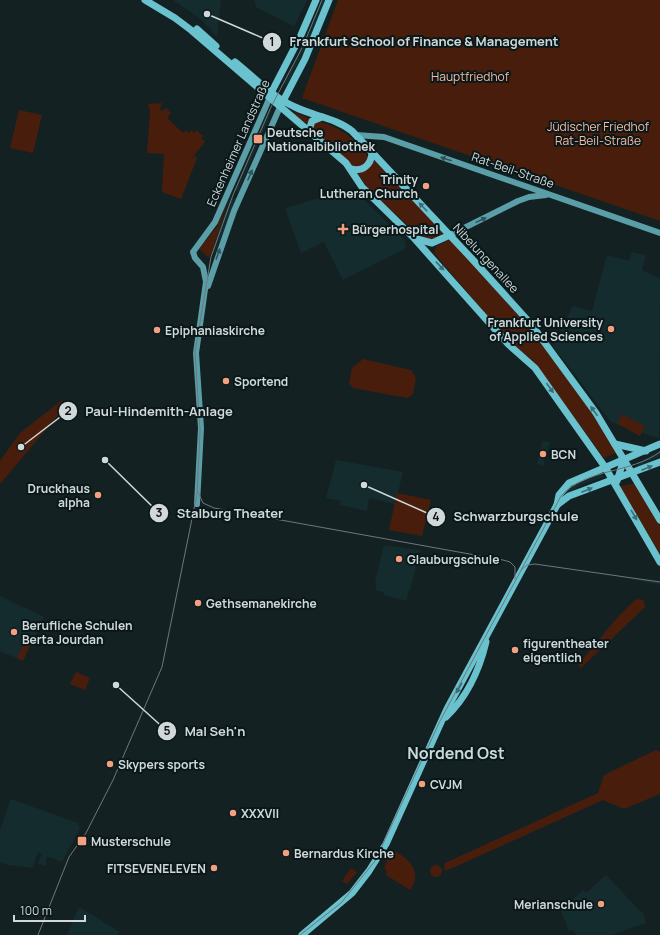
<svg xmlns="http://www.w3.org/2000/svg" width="660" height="935" font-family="Manrope,sans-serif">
<rect width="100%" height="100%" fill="#142123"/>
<g fill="#152c2e">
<path d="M173,0H221L217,37L202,20Z"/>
<path d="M254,0H307L294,26L257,8Z"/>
<path d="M321,0H326L312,34L287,85L283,83L304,42Z"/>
<path d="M269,108L272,111L238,192L234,190Z"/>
<path d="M347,190L356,192L404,239L406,246L405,249L343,280L324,242L301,253L285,208Z"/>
<path d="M231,197L237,199L216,250L211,255L218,229Z"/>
<path d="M632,252L646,255L642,270L660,279L659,438L611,422L553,346L573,306L592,311L607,255L629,261Z"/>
<path d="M542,441L550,442L547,453L543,458L545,466L537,464Z"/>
<path d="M660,450V456L639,467L637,463Z"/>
<path d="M336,460L403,472L395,504L369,498L367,511L340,505L341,501L326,498Z"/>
<path d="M601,473L604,477L581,485L567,495L562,494L568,487L587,477Z"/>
<path d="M384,545L420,550L410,591L408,590L407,601L383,595L384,592L375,590L377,583L375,582Z"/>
<path d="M630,579H651L660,581V585Z"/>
<path d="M0,596L44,617L23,661L0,651Z"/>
<path d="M11,799L78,823L80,828L62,862L47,856L45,866L38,863L42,854L38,852L32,868L8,865L0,862V830Z"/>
<path d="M606,875L644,915L646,923L611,935H578L573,930L569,931L561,911L583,890L586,893Z"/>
<path d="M79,907L120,932L118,935H67Z"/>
</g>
<g fill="#491d0b">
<path d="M338,0H660V221L302,98Z"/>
<path d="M162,103L160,109L162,111L166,108L171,113L167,118L183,133L186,130L189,133L192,130L194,133L197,130L200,134L204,136L201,139L205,141L204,143L191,159L195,156L197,158L181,199L162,192L164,154L147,153L150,112L148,104Z"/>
<path d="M19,110L42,115L33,153L10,148Z"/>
<path d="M294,112L310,119L307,124L293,114Z"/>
<path d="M318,121C338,127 355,137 367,155V160L363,165L355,167L351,165L313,130L312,125Z"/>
<path d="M372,158L443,231L440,237L431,240L423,239L371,192L357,173L363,172Z"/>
<path d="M227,203L211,255L208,257L199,249L217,227Z"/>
<path d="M451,239L524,319L591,410L616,453L604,458L532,360L510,342L434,253L437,246Z"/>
<path d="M363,359L411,370L416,378L413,394L407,398L353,388L349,383L352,368Z"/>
<path d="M61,401L69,402L0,484V461L20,433Z"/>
<path d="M621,414L645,426L640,436L616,423L620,420Z"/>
<path d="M635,483L660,526V554L619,487Z"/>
<path d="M397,493L431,500L422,536L389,530Z"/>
<path d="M640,599L644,601L645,607L581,668L578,665L616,619L635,600Z"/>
<path d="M27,636L33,639L23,661L17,658Z"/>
<path d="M76,672L90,678L85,690L70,684Z"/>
<path d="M656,750L660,752V794L624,809L603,800L446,871L444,868L445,863L598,793L604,775Z"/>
<path d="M392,850C408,857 424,873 410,890L386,875L387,872L384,867Z"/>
<circle cx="436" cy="871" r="6"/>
<path d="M351,868L357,872L347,884L342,881Z"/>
</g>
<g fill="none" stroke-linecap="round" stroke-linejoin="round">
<g stroke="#5a9ea7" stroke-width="6">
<path d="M356,135L384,137L660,233"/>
<path d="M450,235L518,201L529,197L546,195"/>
<path d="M208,286L234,211L280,107"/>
<path d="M197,504L201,428L196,353L206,282L203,267L195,258L193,252L215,222L270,97"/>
</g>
<g stroke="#69c2ce" stroke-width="7">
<path d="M145,0L175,18L191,30L346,163L362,187L413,237L508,344L535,368L605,467L660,562"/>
<path d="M197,29L216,46"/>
<path d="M235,62C254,77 272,97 295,107C313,116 336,118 352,131L473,260L531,324L596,413L660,520"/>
<path d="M270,95L301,35L316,0"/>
<path d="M281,105L305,59L329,0"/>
<path d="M309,130L312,121L322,117"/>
<path d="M351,169C363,172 371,165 372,153"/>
<path d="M417,239L432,243L450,235"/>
<path d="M615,444L646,451"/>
<path d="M617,481L624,459"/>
<path d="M557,505L569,496L660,462"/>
<path d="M446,717C468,696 479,671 486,642"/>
<path d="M302,935L352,893L369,871L386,844L447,709L557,505L559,495L569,483L660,444"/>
</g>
<g stroke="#6e787a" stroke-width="1">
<path d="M198,492L203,503L214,508L503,560L510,562L515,567V579"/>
<path d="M521,570L527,565L535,564L660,582"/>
<path d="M38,935L69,857L86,833L113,780L162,667L197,494L200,431L195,352L211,257L233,195L271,107L303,46L322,0"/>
<path d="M300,935L341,903L375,861L440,721L561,496C586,468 630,474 660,452"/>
</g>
</g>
<defs><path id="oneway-solid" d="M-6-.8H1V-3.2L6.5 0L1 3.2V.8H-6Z"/></defs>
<g fill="#2e5459">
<use href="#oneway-solid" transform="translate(446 159) rotate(-162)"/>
<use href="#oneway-solid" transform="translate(250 175) rotate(-67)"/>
<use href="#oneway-solid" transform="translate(481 220) rotate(-26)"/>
<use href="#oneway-solid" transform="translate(218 254) rotate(-71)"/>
</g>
<g fill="#3a6d74">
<use href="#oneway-solid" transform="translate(423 207) rotate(-134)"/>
<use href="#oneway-solid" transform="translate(440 266) rotate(47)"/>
<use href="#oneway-solid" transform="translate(550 388) rotate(54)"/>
<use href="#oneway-solid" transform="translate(594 411) rotate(-125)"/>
<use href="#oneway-solid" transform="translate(647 468) rotate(-22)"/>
<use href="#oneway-solid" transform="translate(587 490) rotate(-22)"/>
<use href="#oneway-solid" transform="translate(634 515) rotate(60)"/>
<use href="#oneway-solid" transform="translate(459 688) rotate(119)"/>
</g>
<g fill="#f2a080" stroke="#0a181a" stroke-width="1.5">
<rect x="253" y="134" width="10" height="10" rx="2"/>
<circle cx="426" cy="186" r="4"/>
<path d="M341 223h4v4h4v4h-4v4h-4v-4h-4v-4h4z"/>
<circle cx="611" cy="329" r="4"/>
<circle cx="157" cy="330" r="4"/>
<circle cx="226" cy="381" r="4"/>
<circle cx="543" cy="454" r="4"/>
<circle cx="98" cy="495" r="4"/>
<circle cx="399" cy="559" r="4"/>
<circle cx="198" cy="603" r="4"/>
<circle cx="14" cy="632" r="4"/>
<circle cx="515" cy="650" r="4"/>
<circle cx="110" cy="764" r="4"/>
<circle cx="422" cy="784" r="4"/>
<circle cx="233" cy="813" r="4"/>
<rect x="77" y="836" width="10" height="10" rx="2"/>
<circle cx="286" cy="853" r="4"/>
<circle cx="214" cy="868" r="4"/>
<circle cx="601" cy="904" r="4"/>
</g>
<g text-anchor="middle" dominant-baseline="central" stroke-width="4" stroke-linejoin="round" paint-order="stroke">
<g font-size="12" fill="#f9baa2" stroke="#0a181a">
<text x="470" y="76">Hauptfriedhof</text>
<text x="598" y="126">Jüdischer Friedhof<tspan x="598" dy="14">Rat-Beil-Straße</tspan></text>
</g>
<g font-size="12" font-weight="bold" fill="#d0d8d9" stroke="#0a181a" text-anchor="start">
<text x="267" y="132">Deutsche<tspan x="267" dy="14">Nationalbibliothek</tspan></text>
<text x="418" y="179" text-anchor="end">Trinity<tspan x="418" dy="14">Lutheran Church</tspan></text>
<text x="352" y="229">Bürgerhospital</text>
<text x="603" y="322" text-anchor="end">Frankfurt University<tspan x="603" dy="14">of Applied Sciences</tspan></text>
<text x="165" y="330">Epiphaniaskirche</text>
<text x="234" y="381">Sportend</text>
<text x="551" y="454">BCN</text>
<text x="90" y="488" text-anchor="end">Druckhaus<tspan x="90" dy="14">alpha</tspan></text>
<text x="407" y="559">Glauburgschule</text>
<text x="206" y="603">Gethsemanekirche</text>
<text x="22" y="625">Berufliche Schulen<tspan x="22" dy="14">Berta Jourdan</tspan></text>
<text x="523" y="643">figurentheater<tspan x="523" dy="14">eigentlich</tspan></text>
<text x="118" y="764">Skypers sports</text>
<text x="430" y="784">CVJM</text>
<text x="241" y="813">XXXVII</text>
<text x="91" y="841">Musterschule</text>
<text x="294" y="853">Bernardus Kirche</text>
<text x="206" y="868" text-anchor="end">FITSEVENELEVEN</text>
<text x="593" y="904" text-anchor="end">Merianschule</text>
</g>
<g font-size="12" fill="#d0d8d9" stroke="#0a181a">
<text transform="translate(238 143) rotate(-66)">Eckenheimer Landstraße</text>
<text transform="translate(513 170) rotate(19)">Rat-Beil-Straße</text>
<text transform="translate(486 258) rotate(47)">Nibelungenallee</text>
</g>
<g font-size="16" font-weight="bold" fill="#c8dadc" stroke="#0a181a">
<text x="456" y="753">Nordend Ost</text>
</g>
</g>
<path fill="none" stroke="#d0d8d9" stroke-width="1.5" d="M207 14L272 42M21 447L68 411M105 460L159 513M364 485L436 517M116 685L167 731"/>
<g fill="#d0d8d9" stroke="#0a181a" stroke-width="1.5">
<circle cx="207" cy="14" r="4"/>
<circle cx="21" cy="447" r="4"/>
<circle cx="105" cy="460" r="4"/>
<circle cx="364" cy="485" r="4"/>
<circle cx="116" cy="685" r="4"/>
<circle cx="272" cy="42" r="10"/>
<circle cx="68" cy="411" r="10"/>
<circle cx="159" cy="513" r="10"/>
<circle cx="436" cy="517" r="10"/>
<circle cx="167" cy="731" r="10"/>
</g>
<g font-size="12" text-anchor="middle" font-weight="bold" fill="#111">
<text x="272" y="46">1</text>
<text x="68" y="415">2</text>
<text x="159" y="517">3</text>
<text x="436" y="521">4</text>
<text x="167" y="735">5</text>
</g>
<g font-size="13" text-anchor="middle" font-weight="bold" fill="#d0d8d9" stroke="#0a181a" stroke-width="4" stroke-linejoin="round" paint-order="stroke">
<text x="424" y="46">Frankfurt School of Finance &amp; Management</text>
<text x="159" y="416">Paul-Hindemith-Anlage</text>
<text x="230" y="518">Stalburg Theater</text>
<text x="516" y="521">Schwarzburgschule</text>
<text x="215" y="736">Mal Seh'n</text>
</g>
<path d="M14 915v6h71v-6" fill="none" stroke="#d0d8d9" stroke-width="2"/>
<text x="20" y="915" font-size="12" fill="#d0d8d9" stroke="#0a181a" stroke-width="3" paint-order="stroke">100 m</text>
</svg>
